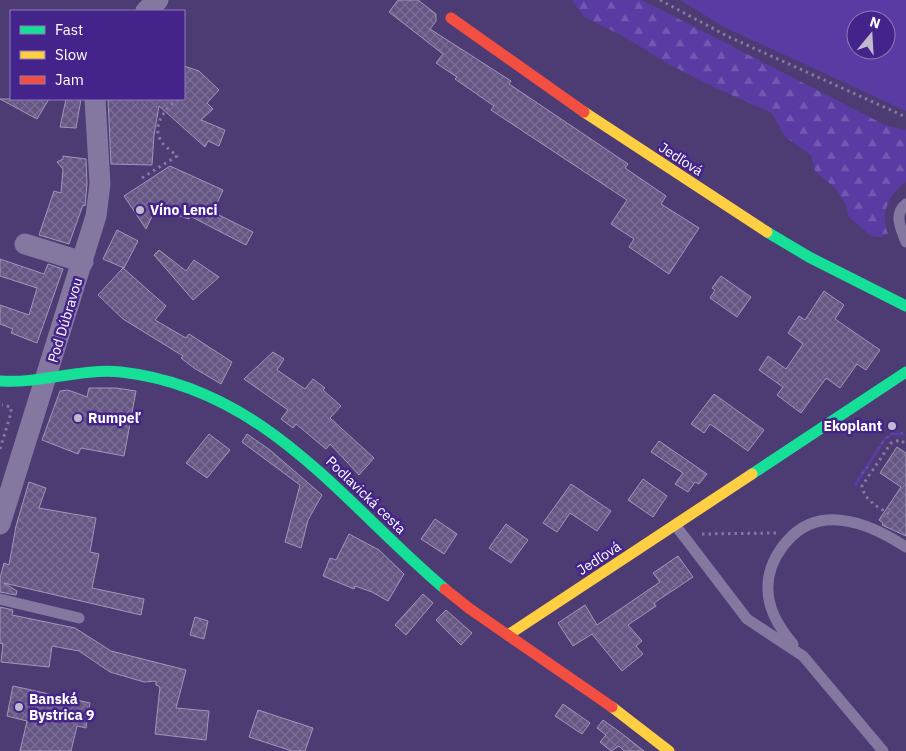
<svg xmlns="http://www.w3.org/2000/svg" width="906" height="751" font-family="'IBM Plex Sans',sans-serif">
<defs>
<pattern id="grass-dots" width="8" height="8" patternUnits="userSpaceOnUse" patternTransform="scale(1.25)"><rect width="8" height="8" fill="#5a3ba3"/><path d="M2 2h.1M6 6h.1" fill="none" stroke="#7358b1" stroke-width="1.8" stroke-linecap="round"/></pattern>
<pattern id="forest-firs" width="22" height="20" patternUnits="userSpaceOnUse" patternTransform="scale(1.25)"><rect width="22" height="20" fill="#5a3ba3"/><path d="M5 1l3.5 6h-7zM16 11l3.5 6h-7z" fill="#7358b1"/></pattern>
<pattern id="building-cross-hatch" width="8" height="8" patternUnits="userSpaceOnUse" patternTransform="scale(1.25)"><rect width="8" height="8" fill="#655684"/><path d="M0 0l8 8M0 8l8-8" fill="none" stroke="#7c6f96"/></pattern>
</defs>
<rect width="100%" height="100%" fill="#4d3b74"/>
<path fill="url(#grass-dots)" d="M902,432L906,436L893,435L886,439L856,487L854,484L884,438L892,433Z"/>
<path fill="url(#forest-firs)" d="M572,0H642L885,125L906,130V182C888,194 880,214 888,234L881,237L871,236L848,216L846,204L835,188L815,171L811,155L785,137L772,113L705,83L667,63L621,35L584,17Z"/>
<path fill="#5a3ba3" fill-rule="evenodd" d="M680,0H906V111L724,27ZM856,20H886V50H856Z"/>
<g fill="url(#building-cross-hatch)" stroke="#a196b7">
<path d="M398,0H418L436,14V21L430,29L511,81L509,84L628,164L625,168L666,196L661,204L699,228L669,274L629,247L634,239L611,224L627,200L491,110L494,106L455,79L457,77L436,63L443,54L389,12Z"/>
<path d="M184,66L199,71L219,90L207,103L213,109L201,120L225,130L219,146L208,141L205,147L159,106L154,135L152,165L111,164L108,99H184Z"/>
<path d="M0,99H49L37,119Z"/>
<path d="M66,99H81L76,128L60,127Z"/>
<path d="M63,156L86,159L87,184L85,206L83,205L69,244L39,235L54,191L61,193L63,169L57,162L63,159Z"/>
<path d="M170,166L223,190L213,212L253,232L246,245L190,216L189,219L156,208L146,229L124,196Z"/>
<path d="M117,230L138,241L124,268L103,259Z"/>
<path d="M159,250L186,271L194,260L219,277L193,300L154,255Z"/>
<path d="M0,259L44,274L48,264L63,269L37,343L11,333L13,329L0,324V305L29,315L37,288L0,276Z"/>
<path d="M123,268L166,306L155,320L186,338L189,334L232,362L221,384L194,368L181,358L183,356L123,319L98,295Z"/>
<path d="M721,276L751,297L737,317L710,298L715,290L712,288Z"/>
<path d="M824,291L844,305L835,319L880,350L866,370L857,364L840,388L826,378L801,413L777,395L783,387L759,370L768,356L786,369L803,344L788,333L799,316L805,320Z"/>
<path d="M273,352L284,359L277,370L305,389L313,379L325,388L323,390L341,406L330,418L374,458L359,475L330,444L326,449L296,424L293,428L281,419L288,410L244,379Z"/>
<path d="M89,388H116L136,391L124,456L81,448L78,454L42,440L60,391L68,390L87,397Z"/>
<path d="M714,394L764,430L748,451L710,424L704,433L691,424Z"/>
<path d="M209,434L230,450L207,478L186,463Z"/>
<path d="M247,434L270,450L322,495L308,520L301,548L285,542L300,485L242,442Z"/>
<path d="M659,441L707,474L699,484L695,482L688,492L675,484L683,473L651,452Z"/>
<path d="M897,447L906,453V536L882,525L883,523L879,520L901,487L880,473Z"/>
<path d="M643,479L667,496L653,517L628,500Z"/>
<path d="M29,482L46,488L39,508L96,518L90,552L99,554L92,588L144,599L141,615L4,583L17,591L16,595L0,592V578L4,563L9,565L16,526Z"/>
<path d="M571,484L611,511L597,531L570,513L557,532L543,523Z"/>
<path d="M435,519L457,534L444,554L421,539Z"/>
<path d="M506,524L528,540L511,563L489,548Z"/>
<path d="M349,534L379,550L404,574L388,601L372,592L355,586L354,589L323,576L330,558L336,560Z"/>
<path d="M678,556L693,577L654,603L656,606L628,625L642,641L636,646L643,654L622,671L592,634L573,646L558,623L585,605L597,625L660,582L653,573Z"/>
<path d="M423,594L433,603L406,635L395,625Z"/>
<path d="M0,607L13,610L12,615L75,628L111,651L186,670L176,708L209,711L206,740L155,734L160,687L156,685V681L144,682L110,672L79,651L52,646L49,667L1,662L3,644L0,643Z"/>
<path d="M446,610L472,633L461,645L436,620Z"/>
<path d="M195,617L208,621L204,639L190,635Z"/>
<path d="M13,686L90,703L86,728L77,726L71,751H20L27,721L7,716Z"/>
<path d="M563,704L590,723L582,734L555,716Z"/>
<path d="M258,710L313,728L305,751H292L249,737Z"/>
<path d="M603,720L621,733L644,751H624L619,746L611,751L600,742L606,735L597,728Z"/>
</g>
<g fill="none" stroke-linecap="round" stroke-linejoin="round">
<g stroke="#8477a0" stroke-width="3" stroke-dasharray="2.5 4" stroke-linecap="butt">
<path d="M660,0L727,36L906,117"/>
<path d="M142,178L177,156C172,151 163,146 160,139C152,124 167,107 178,99"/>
<path d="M0,449L11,413V407L2,405"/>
<path d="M889,514C878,507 864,500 862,486L891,443L900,440L906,444"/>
<path d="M702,534L776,533"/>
</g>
<g stroke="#8477a0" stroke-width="11">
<path d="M906,204C893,214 901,229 906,242"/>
<path d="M676,526L747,619L803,656L883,751"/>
<path d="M0,599L79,618"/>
<path d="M793,644C780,629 768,610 768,589C767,560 791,527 820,521C849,515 883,532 906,547"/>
</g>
<g stroke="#8477a0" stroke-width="21">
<path d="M146,11L158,0"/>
<path d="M25,244L83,262"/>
<path d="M0,524L96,216L100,184L95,99"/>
</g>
<g stroke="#16e098" stroke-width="11">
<path d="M767,232L809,257L906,306"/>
<path d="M0,381C40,384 80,368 121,372C265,388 342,502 445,589"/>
<path d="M752,474L906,372"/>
</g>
<g stroke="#ffcf43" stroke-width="11">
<path d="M584,112L767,232"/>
<path d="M508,635L752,474"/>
<path d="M612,707L669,751"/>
</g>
<g stroke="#f24e42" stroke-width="11">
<path d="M451,18L584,112"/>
<path d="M445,589L470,609L612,707"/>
</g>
</g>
<g fill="#c1bace" stroke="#44248b" stroke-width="2">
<circle cx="140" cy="210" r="5"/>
<circle cx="78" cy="418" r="5"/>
<circle cx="892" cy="426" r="5"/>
<circle cx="19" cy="707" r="5"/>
</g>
<g text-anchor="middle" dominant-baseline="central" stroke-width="5" stroke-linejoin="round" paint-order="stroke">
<g font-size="14" fill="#fff" stroke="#44248b">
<text transform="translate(681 159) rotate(33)">Jedľová</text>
<text transform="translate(65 320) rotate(-73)">Pod Dúbravou</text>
<text transform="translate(366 495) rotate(44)">Podlavická cesta</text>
<text transform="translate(599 558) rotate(-33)">Jedľová</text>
</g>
<g font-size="14" font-weight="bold" fill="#fff" stroke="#44248b" text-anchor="start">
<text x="150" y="210">Víno Lenci</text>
<text x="88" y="418">Rumpeľ</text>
<text x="882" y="426" text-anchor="end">Ekoplant</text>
<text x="29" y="699">Banská<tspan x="29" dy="16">Bystrica 9</tspan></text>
</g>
</g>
<rect x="10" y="10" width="175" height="90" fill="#44248b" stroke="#8f7cb9"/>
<rect x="20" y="26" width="25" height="8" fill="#16e098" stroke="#8f7cb9"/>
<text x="55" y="35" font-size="15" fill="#ffffff">Fast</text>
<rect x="20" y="51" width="25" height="8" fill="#ffcf43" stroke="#8f7cb9"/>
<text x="55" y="60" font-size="15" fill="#ffffff">Slow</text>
<rect x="20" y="76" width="25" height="8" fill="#f24e42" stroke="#8f7cb9"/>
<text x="55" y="85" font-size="15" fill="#ffffff">Jam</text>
<g transform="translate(871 35) rotate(18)"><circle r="24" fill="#44248b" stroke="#8f7cb9"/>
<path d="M0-4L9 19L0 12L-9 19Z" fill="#c1bace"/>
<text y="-8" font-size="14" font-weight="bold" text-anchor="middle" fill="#ffffff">N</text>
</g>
</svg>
